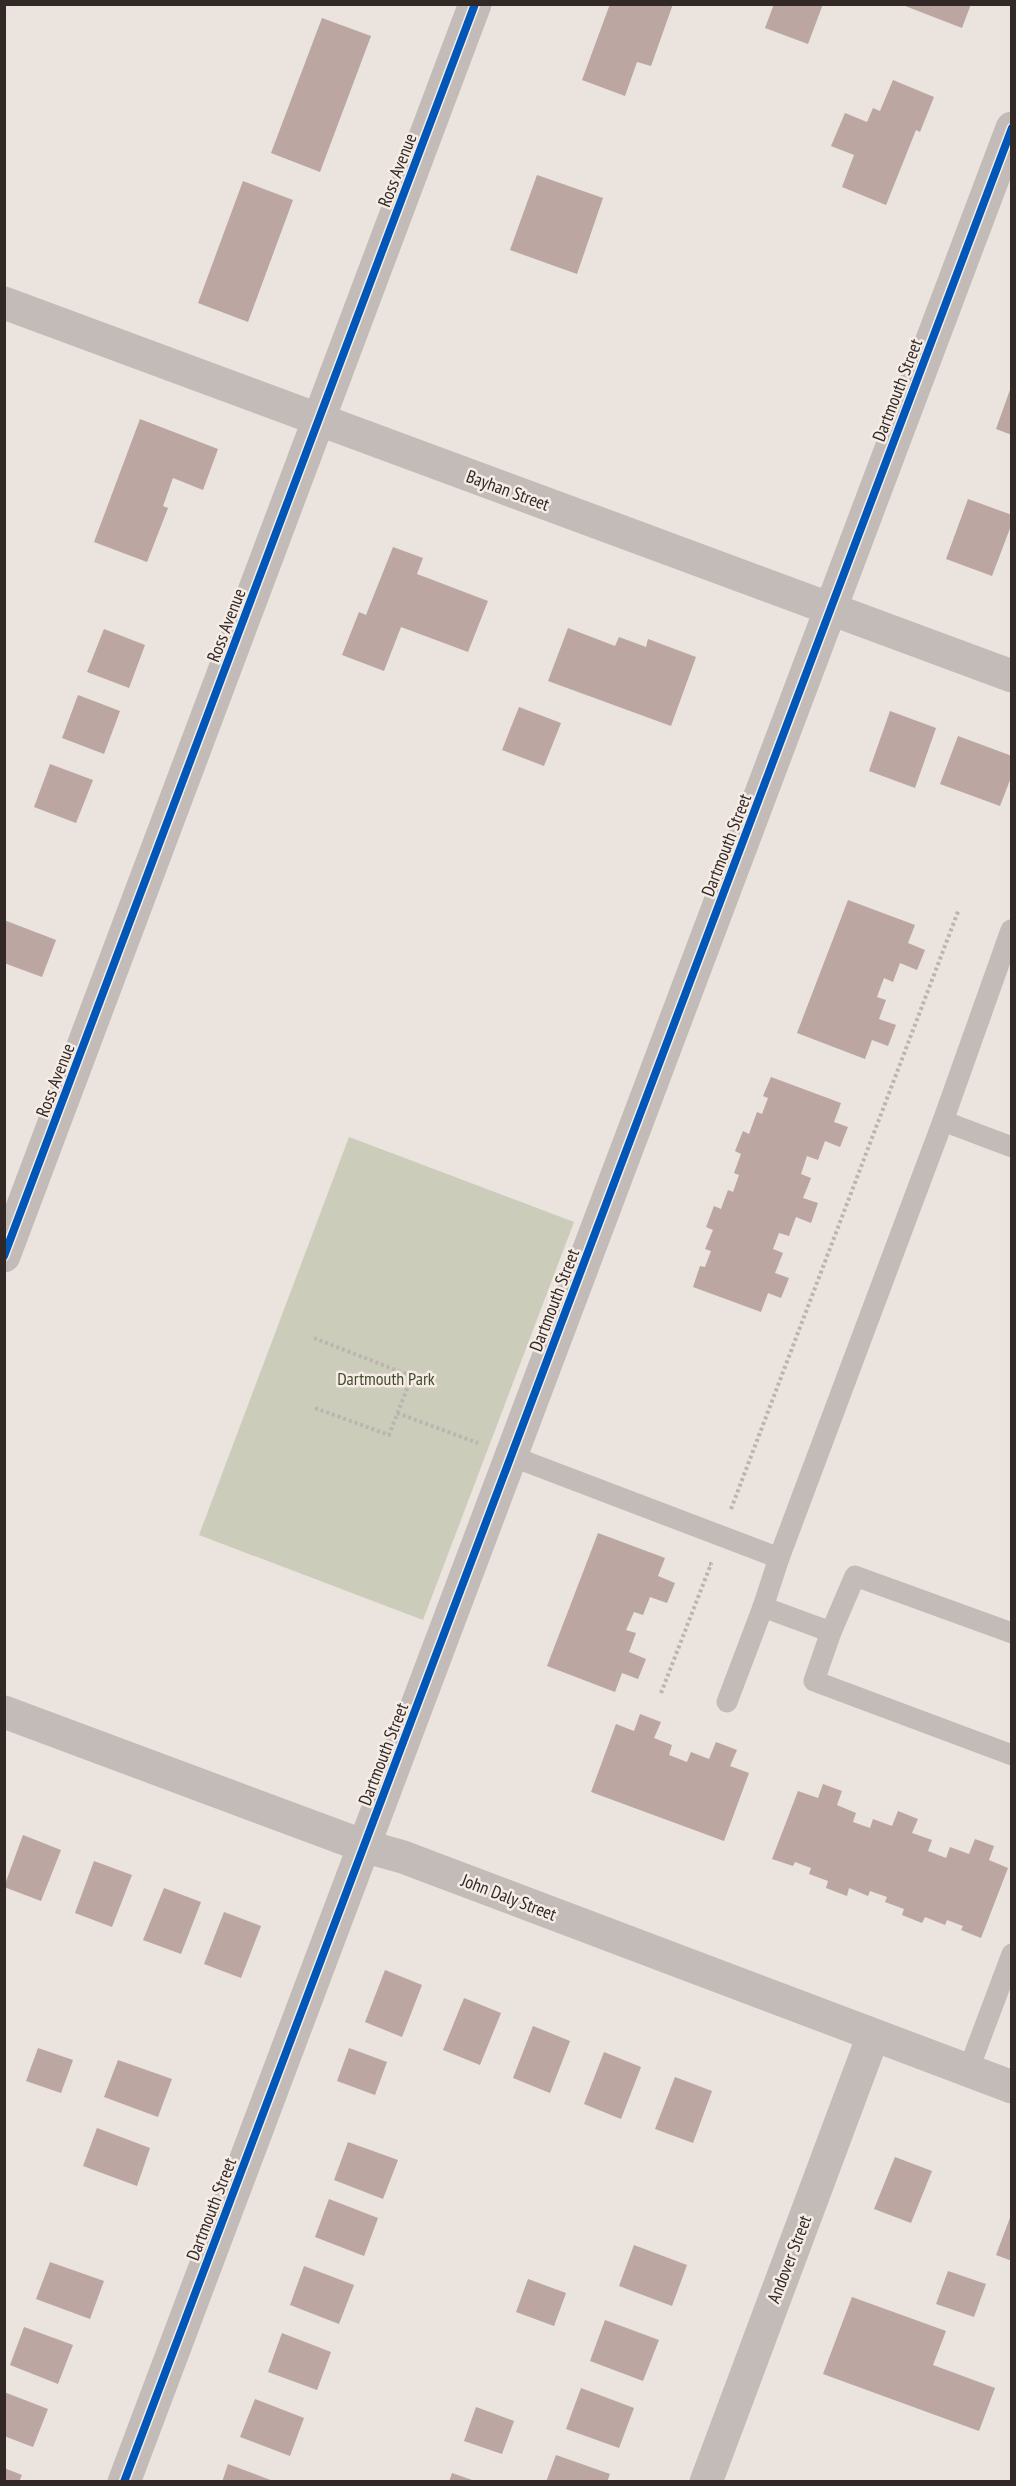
<svg xmlns="http://www.w3.org/2000/svg" width="1016" height="2486" font-family="'PT Sans Narrow',sans-serif">
<rect width="100%" height="100%" fill="#eae3de"/>
<path fill="#ccccba" d="M349,1137L574,1222L423,1620L199,1535Z"/>
<g fill="#bba6a2">
<path d="M610,4H673L651,66L637,62L625,96L582,80Z"/>
<path d="M774,4H823L808,44L765,28Z"/>
<path d="M900,4H971L962,28Z"/>
<path d="M322,18L371,36L320,172L271,153Z"/>
<path d="M893,80L934,97L920,132L916,130L886,205L842,187L854,155L831,146L845,113L867,122L873,108L880,111Z"/>
<path d="M537,175L603,198L577,274L510,250Z"/>
<path d="M243,181L293,200L248,322L198,303Z"/>
<path d="M1011,387H1012V435L996,429Z"/>
<path d="M140,419L218,449L203,490L173,478L163,506L168,508L147,562L94,542Z"/>
<path d="M968,499L1012,515V523L992,576L946,559Z"/>
<path d="M393,547L423,558L417,574L488,601L468,652L401,627L384,671L342,655L359,612L366,615Z"/>
<path d="M568,628L615,646L619,637L646,647L648,639L696,657L671,726L548,681Z"/>
<path d="M104,629L145,645L129,688L87,672Z"/>
<path d="M78,695L120,711L104,754L62,738Z"/>
<path d="M519,707L561,723L544,766L502,750Z"/>
<path d="M890,711L936,728L915,788L869,771Z"/>
<path d="M958,736L1012,756V775L1000,806L940,784Z"/>
<path d="M50,764L93,780L76,823L34,807Z"/>
<path d="M848,900L915,925L908,943L925,950L917,970L900,963L893,982L884,978L877,997L886,1000L879,1019L896,1025L888,1046L872,1040L865,1059L797,1033Z"/>
<path d="M4,920L56,940L42,977L4,963Z"/>
<path d="M771,1077L841,1103L834,1122L848,1127L840,1147L825,1141L818,1160L807,1156L801,1174L811,1178L803,1198L818,1203L811,1223L796,1217L789,1236L779,1233L773,1249L783,1253L775,1273L789,1278L781,1298L768,1293L761,1312L693,1287L700,1266L705,1267L711,1251L705,1249L713,1230L706,1227L714,1206L721,1209L728,1190L733,1192L739,1175L734,1173L741,1154L735,1151L743,1131L749,1134L757,1112L762,1114L768,1098L763,1096Z"/>
<path d="M598,1533L665,1558L658,1576L675,1583L667,1603L650,1597L643,1615L634,1612L626,1630L636,1633L629,1652L646,1659L638,1679L622,1673L615,1692L547,1666Z"/>
<path d="M640,1714L661,1722L654,1738L672,1745L669,1755L687,1762L691,1752L709,1759L716,1742L737,1750L730,1766L749,1773L724,1841L591,1792L616,1724L634,1731Z"/>
<path d="M823,1784L842,1791L837,1805L856,1813L853,1822L870,1828L873,1819L892,1826L898,1811L918,1819L912,1833L932,1840L928,1851L946,1858L950,1847L969,1854L975,1839L994,1846L989,1860L1008,1868L981,1938L961,1930L963,1926L947,1920L945,1925L925,1917L922,1923L902,1915L904,1909L885,1902L887,1897L870,1891L868,1896L849,1888L847,1896L826,1888L828,1881L809,1874L811,1868L795,1862L793,1866L772,1859L798,1791L818,1798Z"/>
<path d="M23,1835L61,1850L41,1901L4,1887Z"/>
<path d="M94,1861L132,1875L112,1927L75,1913Z"/>
<path d="M164,1888L201,1902L181,1954L143,1940Z"/>
<path d="M224,1912L261,1926L241,1978L204,1964Z"/>
<path d="M385,1970L422,1985L402,2037L365,2022Z"/>
<path d="M464,1998L501,2013L480,2065L443,2050Z"/>
<path d="M533,2026L570,2041L550,2093L513,2078Z"/>
<path d="M38,2048L73,2060L61,2093L26,2081Z"/>
<path d="M349,2048L387,2062L375,2095L337,2081Z"/>
<path d="M604,2052L641,2067L621,2119L584,2104Z"/>
<path d="M118,2060L172,2079L158,2117L104,2097Z"/>
<path d="M675,2077L712,2091L693,2143L655,2129Z"/>
<path d="M97,2128L150,2148L137,2186L83,2166Z"/>
<path d="M348,2142L398,2160L383,2199L334,2180Z"/>
<path d="M895,2157L932,2171L911,2223L874,2209Z"/>
<path d="M329,2199L378,2218L364,2256L315,2237Z"/>
<path d="M1011,2215H1012V2261L996,2255Z"/>
<path d="M634,2245L687,2265L672,2306L619,2286Z"/>
<path d="M50,2262L104,2281L90,2319L36,2299Z"/>
<path d="M304,2266L354,2285L339,2324L290,2305Z"/>
<path d="M948,2271L986,2284L974,2317L936,2304Z"/>
<path d="M528,2279L566,2293L554,2326L516,2312Z"/>
<path d="M852,2297L946,2331L933,2365L995,2388L979,2431L823,2374Z"/>
<path d="M605,2320L659,2340L643,2381L590,2361Z"/>
<path d="M24,2327L73,2345L58,2384L10,2365Z"/>
<path d="M282,2333L331,2352L317,2390L268,2372Z"/>
<path d="M581,2388L634,2408L619,2448L566,2429Z"/>
<path d="M4,2392L48,2409L33,2447L4,2436Z"/>
<path d="M255,2399L304,2418L290,2456L240,2437Z"/>
<path d="M476,2407L514,2421L502,2454L464,2441Z"/>
<path d="M556,2455L610,2474L607,2482H546Z"/>
<path d="M228,2464L273,2481V2482H222Z"/>
<path d="M4,2468L22,2475L19,2482H4Z"/>
<path d="M452,2473L475,2481V2482H449Z"/>
</g>
<g fill="none" stroke-linecap="round" stroke-linejoin="round">
<g stroke="#bbb4b0" stroke-width="4" stroke-dasharray="3 3" stroke-linecap="butt">
<path d="M314,1338L429,1383"/>
<path d="M315,1408L389,1435L412,1376"/>
<path d="M397,1413L478,1443"/>
<path d="M731,1509L959,909"/>
<path d="M661,1693L711,1564H709"/>
</g>
<g stroke="#c2bbb8" stroke-width="21">
<path d="M943,1121L1012,1147"/>
<path d="M511,1456L779,1558L943,1121L1011,930"/>
<path d="M779,1558L763,1607L831,1632"/>
<path d="M1012,1633L855,1576L831,1632L814,1681L1012,1755"/>
<path d="M727,1702L763,1607"/>
<path d="M968,2071L1012,1954"/>
</g>
<g stroke="#c2bbb8" stroke-width="33">
<path d="M4,303L1012,676"/>
<path d="M4,1256L475,4"/>
<path d="M4,1712L364,1846L403,1857L1012,2087"/>
<path d="M124,2482L1012,128"/>
<path d="M706,2482L873,2036"/>
</g>
<g stroke="#f6ece6" stroke-width="11">
<g id="cycleway">
<path d="M4,1256L475,4"/>
<path d="M124,2482L1012,128"/>
</g>
</g>
<use href="#cycleway" stroke="#0057b8" stroke-width="8"/>
</g>
<g text-anchor="middle" dominant-baseline="central" stroke-width="5" stroke-linejoin="round" paint-order="stroke">
<g font-size="18" fill="#322927" stroke="#f6ece6">
<text transform="translate(397 170) rotate(-69)">Ross Avenue</text>
<text transform="translate(897 390) rotate(-69)">Dartmouth Street</text>
<text transform="translate(508 490) rotate(20)">Bayhan Street</text>
<text transform="translate(226 625) rotate(-69)">Ross Avenue</text>
<text transform="translate(726 845) rotate(-69)">Dartmouth Street</text>
<text transform="translate(55 1080) rotate(-69)">Ross Avenue</text>
<text transform="translate(554 1300) rotate(-69)">Dartmouth Street</text>
<text transform="translate(383 1754) rotate(-69)">Dartmouth Street</text>
<text transform="translate(509 1897) rotate(21)">John Daly Street</text>
<text transform="translate(211 2209) rotate(-69)">Dartmouth Street</text>
<text transform="translate(789 2259) rotate(-69)">Andover Street</text>
</g>
<g font-size="18" fill="#464d2e" stroke="#f6ece6">
<text x="386" y="1378">Dartmouth Park</text>
</g>
</g>
<rect width="1016" height="2486" fill="none" stroke="#322927" stroke-width="12"/>
</svg>
